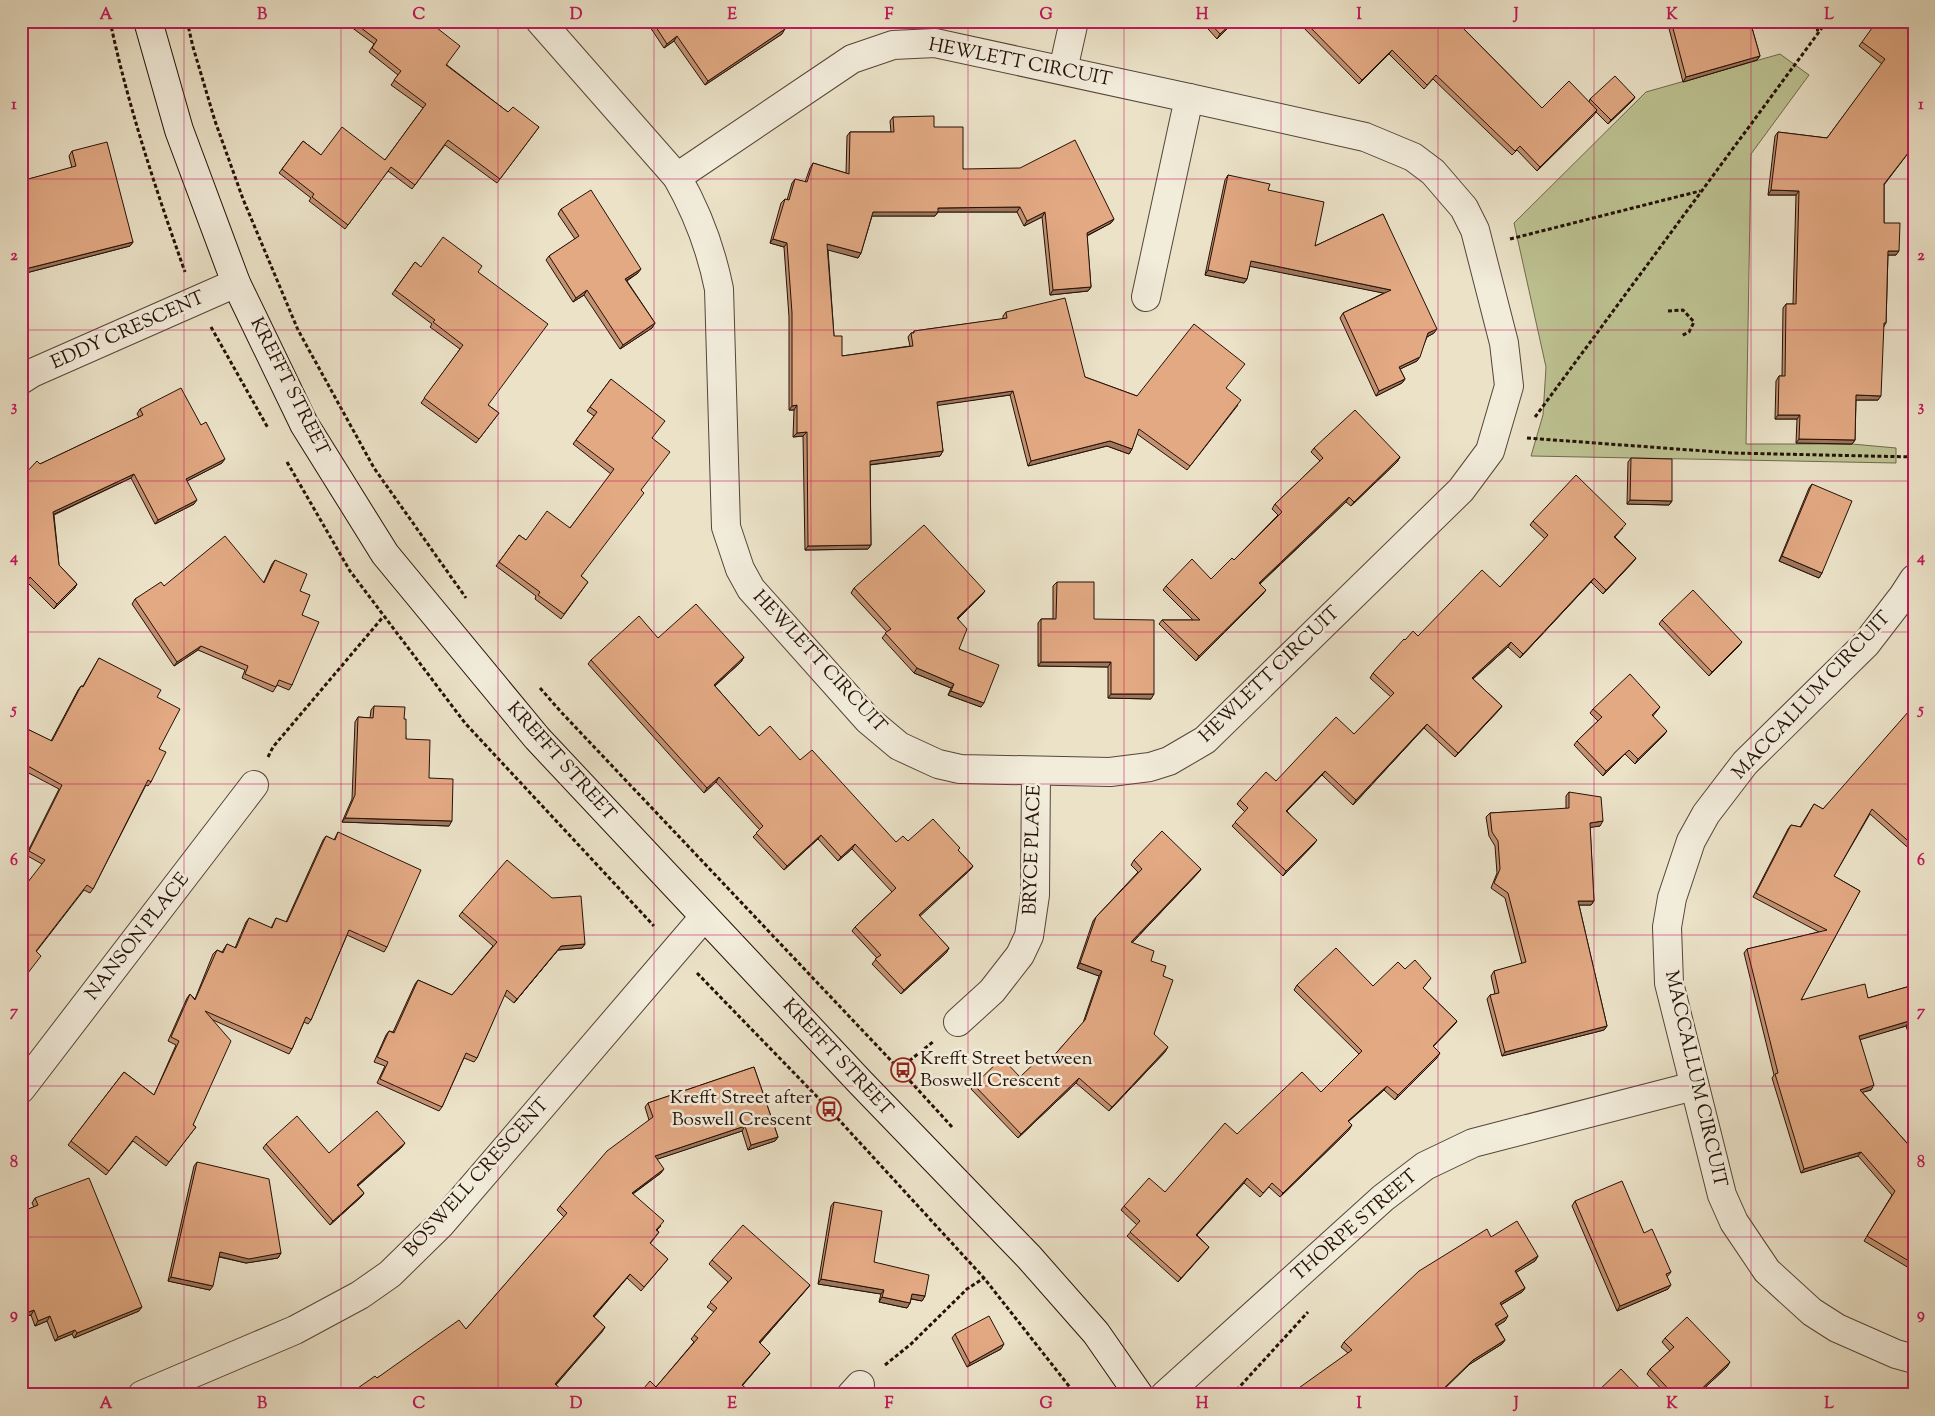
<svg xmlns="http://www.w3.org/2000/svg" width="1935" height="1416" font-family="'Sorts Mill Goudy',serif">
<rect width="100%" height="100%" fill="#ebe2c8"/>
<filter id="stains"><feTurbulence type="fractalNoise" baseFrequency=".004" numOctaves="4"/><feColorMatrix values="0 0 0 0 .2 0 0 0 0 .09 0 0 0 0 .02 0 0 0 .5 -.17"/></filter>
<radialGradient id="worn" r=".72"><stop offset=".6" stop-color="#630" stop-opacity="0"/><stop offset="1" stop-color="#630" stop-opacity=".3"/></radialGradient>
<path fill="#bdc292" stroke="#716a4c" d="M1780,54L1809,75L1751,154L1746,444H1852L1896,448V463L1531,456L1543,415L1546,367L1514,223L1646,92Z"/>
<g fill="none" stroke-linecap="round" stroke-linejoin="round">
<g stroke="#564537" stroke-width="30">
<g id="street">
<path d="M540,21L677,177C697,212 711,249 719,289L726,527L740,569L751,589L868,720L899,746L938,764L960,769L1110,772L1150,767L1169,761L1205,740L1461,490L1490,451L1509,386L1504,343L1475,230L1464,208L1433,172L1413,157L1365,137L1189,98"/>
<path d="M1063,70L1074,21"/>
<path d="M677,177L852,59L893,45L935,43L1189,98L1146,297"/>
<path d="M21,380L32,373L236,283"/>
<path d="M1914,579L1903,596L1866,644L1745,763L1706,814L1691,841L1672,898L1667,927L1669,983L1722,1195L1734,1222L1767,1271L1812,1312L1837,1328L1896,1354L1914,1359"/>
<path d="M958,1022L992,991L1020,955L1029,936L1035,895L1036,771"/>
<path d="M21,1089L254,785"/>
<path d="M142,1395L295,1330L360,1295L390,1274L441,1224L704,917"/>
<path d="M851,1395L860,1385"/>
<path d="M1165,1395L1383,1198L1425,1166L1473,1143L1694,1086"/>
</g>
</g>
<g stroke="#251107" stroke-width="30">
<path id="secondary" d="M148,21L179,130L236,283L304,424L385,554L537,738L860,1082L1029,1257L1096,1333L1139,1395"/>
</g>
<g stroke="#251107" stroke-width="3" stroke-dasharray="4 2.5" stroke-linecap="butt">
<path d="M110,21C128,106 156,190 185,272"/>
<path d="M187,21L193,47L215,121L243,199L298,330L374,468L466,598"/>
<path d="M1816,21L1818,33"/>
<path d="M1510,239L1700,191"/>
<path d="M1668,311L1683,310L1694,322L1689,332L1681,336"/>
<path d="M211,327L268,428"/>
<path d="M1535,417L1827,21"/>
<path d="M1527,438L1732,453L1914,457"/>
<path d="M287,462L350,571L465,723L654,926"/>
<path d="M540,688L562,713L899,1069L953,1128"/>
<path d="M268,757L273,747L383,617"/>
<path d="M697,973L829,1109L984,1278L1076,1395"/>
<path d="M894,1073L934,1041"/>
<path d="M885,1365L911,1344L967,1289L984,1278"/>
<path d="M1232,1395L1308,1312"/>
</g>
<use href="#street" stroke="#f2ecdb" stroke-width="28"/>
<use href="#secondary" stroke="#f2ecdb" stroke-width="28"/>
</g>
<g fill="#c29171" stroke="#251107">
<path d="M263,21H273L269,26Z"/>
<path d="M343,21H428L447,65L508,112L539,127L497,183L445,145L412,189L388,171L345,229L309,201L311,198L279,173L303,141L321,155L385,160L423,108L391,85L398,75L369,52L374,44Z"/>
<path d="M646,21H784L780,23L782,34L705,85L674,41L664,48Z"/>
<path d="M1201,21H1235L1217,39Z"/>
<path d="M1297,21H1456L1542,108L1589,102L1590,99L1635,97L1632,101L1608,124L1596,112L1537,171L1517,150L1512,155L1433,79L1424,89L1389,54L1359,84Z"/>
<path d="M1667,21H1750L1760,56L1757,60L1683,82Z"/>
<path d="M1914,21V156L1909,152L1884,185V223L1896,255H1888L1886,323L1883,328L1878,400H1856L1855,440L1852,444L1796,443L1797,419H1775L1776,381L1779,376H1782L1783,308L1786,304H1793L1796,195H1768L1775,136L1778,132L1827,138L1882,64L1859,46L1862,42Z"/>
<path d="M893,117L934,127L963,169L1114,219L1111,223L1087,236L1091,287L1088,291L1050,295L1042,217L1024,226L1017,212H938L935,216H872L861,253L858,258L828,249L834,336L842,356L910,346L908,337L911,333H913L914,331L1003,319V316L1006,312L1085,377L1137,396L1226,389L1238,405L1187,470L1137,434L1132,449L1129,454L1107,446L1028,466L1010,395L937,405L943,451L940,456L870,465L871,545L868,549L805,550L803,436L793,437L794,410H789V317L784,247L770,243L781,203L785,199L787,200L792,183L795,179L805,182L810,168L813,163L846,173L847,136L850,132H891L890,121Z"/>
<path d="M72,151L133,242L130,246L22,274L21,271V181L72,168L69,156Z"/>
<path d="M1228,175L1268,190L1315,246L1383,214L1434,333L1427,337L1417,361L1400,369L1405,379L1402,383L1376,396L1340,318L1343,313L1384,293L1250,266L1247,279L1244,283L1205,275L1225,180Z"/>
<path d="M561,209L638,273L627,281L655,323L652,328L620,349L584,295L573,302L546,260L549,256L575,239L558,214Z"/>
<path d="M415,262L421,267L478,272L488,405L499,413L476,443L421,403L460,349L430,327L432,324L392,294Z"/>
<path d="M611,379L652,438L641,491L581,576L588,582L561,619L535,599L536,596L496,566L519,535L526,540L570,528L611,474L573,444L594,416L587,411Z"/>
<path d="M140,409L201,425L222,463L187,481L194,504L155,524L131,478L54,515L59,565L77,584L74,589L54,609L27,582L40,464L139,417L137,414Z"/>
<path d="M1314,448L1400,457L1397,462L1351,506L1346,502L1260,584L1263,594L1196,661L1159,624L1162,620H1193L1163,590L1166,586L1211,579L1234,560L1278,515L1272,509L1275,504L1320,461L1311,452Z"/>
<path d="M1631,458L1672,501L1669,505L1627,504L1628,462Z"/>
<path d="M1812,484L1822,573L1819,578L1779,561L1809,488Z"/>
<path d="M1533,521L1623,528L1615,537L1636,558L1633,562L1603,594L1591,582L1520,658L1508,647L1473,679L1502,706L1499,710L1455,757L1424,728L1353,805L1322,775L1287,811L1314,844L1283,876L1232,826L1245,812L1237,804L1240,800L1276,781L1354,734L1391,697L1370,678L1373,673L1405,640L1418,636L1500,587L1545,539L1530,525Z"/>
<path d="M275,560L300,591L302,615L292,685L289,690L277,685L273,692L242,678L245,670L198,650L174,666L132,604L135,599L164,586L264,582L272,564Z"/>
<path d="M1057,582L1094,619L1151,699L1108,698V667L1038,666V623L1041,619H1053V586Z"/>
<path d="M854,588L982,595L958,619L959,649L981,707L948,695L951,688L914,673L882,638L887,632L851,593Z"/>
<path d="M1662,620L1739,646L1709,676L1659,624Z"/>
<path d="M658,638L744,657L741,662L715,686L759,736L800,760L896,842L908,841L958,850L973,866L970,870L919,916L949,948L946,953L901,994L872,964L877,958L852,931L855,927L892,892L852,849L838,861L818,839L784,870L753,837L760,830L716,782L704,793L588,664L591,660Z"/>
<path d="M99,658L157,697L159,749L151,782L148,786L146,785L93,889L90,893L84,890L36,952L21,982L42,864L26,855L59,789L23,770L25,765L21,763V726L51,741L78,690L81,686H83Z"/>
<path d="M374,706L404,719L406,739L429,778L449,826L342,822L352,799L355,722L358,717L370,718L371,710Z"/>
<path d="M1660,707L1653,716L1664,735L1635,764L1625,754L1603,776L1574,745L1577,741L1598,721L1590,713L1593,709Z"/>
<path d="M1914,711V853L1870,814L1834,876L1860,891L1801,1000L1868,998L1914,985V1050L1906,1026L1860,1039L1871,1090L1862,1092L1914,1151V1271L1864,1241L1892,1195L1858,1156L1801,1173L1772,1078L1774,1075L1744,953L1747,949L1819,932L1753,897L1788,829L1791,825L1800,827L1814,804L1823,809Z"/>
<path d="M1569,792L1600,826L1590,827L1594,901L1591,905H1579L1607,1026L1604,1030L1502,1056L1487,999L1490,995L1495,994L1491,976L1494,971L1522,964L1505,898L1491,888L1497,873L1495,846L1489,836L1486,817L1490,813L1566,809V796Z"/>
<path d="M338,832L387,947L384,952L347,935L311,1020L308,1024L304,1022L292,1049L289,1054L213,1020L193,1125L196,1127L166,1166L133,1141L106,1175L68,1145L124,1072L154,1095L176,1045L168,1041L187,998L190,994L195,999L213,954L217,950L222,952L227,944L235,948L246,922L249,918L271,928L276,918L286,922L323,840L326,836L334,840Z"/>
<path d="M1134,860L1201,869L1198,873L1132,943L1151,961L1163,976L1154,1034L1165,1052L1109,1111L1076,1083L1018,1138L971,1089L974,1085L1020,1077L1051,1059L1083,1023L1099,976L1077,968L1093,921L1096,917L1138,872L1131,865Z"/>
<path d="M462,912L585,944L582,948L558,950L514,1003L504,995L477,1058L474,1062L464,1058L442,1107L439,1111L377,1083L385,1066L374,1062L386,1035L389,1031L393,1032L415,984L418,980L452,995L493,946L459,916Z"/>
<path d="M1405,969L1431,978L1423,988L1457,1021L1454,1025L1433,1046L1437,1058L1395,1100L1384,1090L1348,1122L1349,1130L1280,1197L1269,1187L1260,1197L1244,1183L1197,1235L1209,1247L1178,1282L1127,1236L1137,1225L1121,1210L1124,1206L1165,1192L1237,1134L1321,1092L1359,1054L1294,990L1297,985L1373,986Z"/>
<path d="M754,1067L778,1137L775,1141L748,1150L742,1131L657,1159L661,1173L633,1194L661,1226L657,1230L659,1232L650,1244L668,1259L641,1291L627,1278L594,1317L605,1327L556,1385L377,1378L466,1329L564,1217L557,1210L560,1206L649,1120L645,1107L648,1103Z"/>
<path d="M266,1144L329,1153L402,1147L358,1186L364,1193L361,1197L330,1225L263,1148Z"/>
<path d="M197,1162L281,1253L278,1258L246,1263L219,1257L210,1290L168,1281L194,1166Z"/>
<path d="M35,1198L139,1311L74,1338L72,1334L55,1341L47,1321L35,1326L31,1315L23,1317L21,1313V1212L34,1207L32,1203Z"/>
<path d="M1575,1201L1644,1233L1671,1272L1667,1277L1668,1289L1617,1311L1572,1206Z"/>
<path d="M834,1202L874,1262L925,1296L922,1301L911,1299L910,1303L907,1308L879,1302L881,1294L818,1284L831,1206Z"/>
<path d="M1491,1237L1538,1256L1535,1261L1516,1272L1525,1288L1522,1292L1501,1305L1505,1321L1497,1326L1505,1340L1502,1344L1470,1364L1348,1353L1341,1347L1344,1342Z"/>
<path d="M712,1260L810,1285L760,1343L770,1353L743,1385L656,1387L694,1342L691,1339L714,1312L707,1307L728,1282L709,1264Z"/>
<path d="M955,1334L1001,1349L967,1367L952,1338Z"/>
<path d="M1665,1338L1727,1367L1697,1395H1667L1647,1374L1650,1369L1670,1351L1662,1342Z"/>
</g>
<g fill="#9e765c" stroke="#251107">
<path d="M1234,21H1235L1217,39L1220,34Z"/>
<path d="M785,29L782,34L705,85L708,81Z"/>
<path d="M677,36L674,41L664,48L667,44Z"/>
<path d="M1392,50L1389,54L1359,84L1362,80Z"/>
<path d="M1760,56L1757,60L1683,82L1686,77Z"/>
<path d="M1635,97L1632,101L1608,124L1611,120Z"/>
<path d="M1597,110L1594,115L1537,171L1540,167Z"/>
<path d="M1771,190L1799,191L1796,195H1768Z"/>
<path d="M1020,207L1017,212H938L935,216H870L873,212L938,208Z"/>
<path d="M1045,212L1042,217L1024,226L1027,221Z"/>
<path d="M1114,219L1111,223L1084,237L1087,233Z"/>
<path d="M773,239L787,243L784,247L770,243Z"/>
<path d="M133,242L130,246L22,274L25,269Z"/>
<path d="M827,244L861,253L858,258L824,249Z"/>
<path d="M1888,251H1899L1896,255H1885Z"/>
<path d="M1251,261L1391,290L1388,294L1248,266Z"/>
<path d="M641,269L638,273L622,283L625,279Z"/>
<path d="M1208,270L1247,279L1244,283L1205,275Z"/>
<path d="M1091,287L1088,291L1050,295L1053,290Z"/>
<path d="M587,290L584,295L573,302L576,298Z"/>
<path d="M655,323L652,328L620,349L623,345Z"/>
<path d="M1437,329L1434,333L1425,338L1428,333Z"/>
<path d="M1420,357L1417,361L1396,371L1399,367Z"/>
<path d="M1405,379L1402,383L1376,396L1379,391Z"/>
<path d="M1013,391L1010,395L934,406L937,402Z"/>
<path d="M1856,395L1881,396L1878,400H1853Z"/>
<path d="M797,405L794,410H789L792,406Z"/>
<path d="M1778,415H1800L1797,419H1775Z"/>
<path d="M807,432L803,436L793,437L797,433Z"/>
<path d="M1799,439L1855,440L1852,444L1796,443Z"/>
<path d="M1110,441L1132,449L1129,454L1107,446L1028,466L1031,461Z"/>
<path d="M943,451L940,456L867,465L870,461Z"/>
<path d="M1400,457L1397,462L1351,506L1354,502Z"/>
<path d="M225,459L222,463L183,483L186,479Z"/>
<path d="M134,474L131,478L50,516L53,512Z"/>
<path d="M1349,497L1346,502L1256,587L1259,583Z"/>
<path d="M197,500L194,504L155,524L158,520Z"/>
<path d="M1630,500L1672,501L1669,505L1627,504Z"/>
<path d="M871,545L868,549L805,550L808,546Z"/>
<path d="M1782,556L1822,573L1819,578L1779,561Z"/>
<path d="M1636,558L1633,562L1603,594L1606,590Z"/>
<path d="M1594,578L1591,582L1520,658L1523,654Z"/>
<path d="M77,584L74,589L54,609L57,604Z"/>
<path d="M1266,590L1263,594L1196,661L1199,656Z"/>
<path d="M985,591L982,595L954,622L957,618Z"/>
<path d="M1511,642L1508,647L1469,682L1472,678Z"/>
<path d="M1742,642L1739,646L1709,676L1712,672Z"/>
<path d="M201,646L198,650L174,666L177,662Z"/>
<path d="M744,657L741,662L711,689L714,685Z"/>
<path d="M1041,662H1111L1108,667L1038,666Z"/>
<path d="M917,668L954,684L951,688L914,673Z"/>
<path d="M951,691L984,703L981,707L948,695Z"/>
<path d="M1111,694H1154L1151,699L1108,698Z"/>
<path d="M1502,706L1499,710L1455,757L1458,753Z"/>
<path d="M1427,724L1424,728L1353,805L1356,800Z"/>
<path d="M1667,731L1664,735L1635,764L1638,759Z"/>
<path d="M1629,750L1603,776L1606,771Z"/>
<path d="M1325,771L1322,775L1283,815L1286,811Z"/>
<path d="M719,777L716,782L704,793L707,788Z"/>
<path d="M345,818L452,821L449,826L342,822Z"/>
<path d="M1603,821L1600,826L1587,828L1590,823Z"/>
<path d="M821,835L818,839L784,870L787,866Z"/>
<path d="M1317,840L1314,844L1283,876L1286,871Z"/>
<path d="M855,844L852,849L838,861L841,857Z"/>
<path d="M973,866L970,870L916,920L919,915Z"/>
<path d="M1201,869L1198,873L1128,947L1131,942Z"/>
<path d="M1578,901H1594L1591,905H1575Z"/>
<path d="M585,944L582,948L558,950L514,1003L561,946Z"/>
<path d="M949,948L946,953L901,994L904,990Z"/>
<path d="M1080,963L1102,971L1099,976L1077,968Z"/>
<path d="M1457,1021L1454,1025L1430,1050L1433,1046Z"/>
<path d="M1909,1021L1906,1026L1856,1041L1859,1036Z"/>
<path d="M1607,1026L1604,1030L1502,1056L1505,1052Z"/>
<path d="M1168,1047L1165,1052L1109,1111L1112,1107Z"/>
<path d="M1440,1053L1437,1058L1395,1100L1398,1095Z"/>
<path d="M1079,1078L1076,1083L1018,1138L1021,1134Z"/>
<path d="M1874,1085L1871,1090L1857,1094L1860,1090Z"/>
<path d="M1387,1086L1384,1090L1344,1125L1348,1121Z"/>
<path d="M1352,1125L1349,1130L1280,1197L1283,1193Z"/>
<path d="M745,1126L742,1131L652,1161L655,1156Z"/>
<path d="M778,1137L775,1141L748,1150L751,1145Z"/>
<path d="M405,1143L402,1147L354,1189L357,1185Z"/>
<path d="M1861,1152L1858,1156L1801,1173L1804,1169Z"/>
<path d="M664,1169L661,1173L628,1197L632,1193Z"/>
<path d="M1247,1178L1244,1183L1193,1239L1196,1235Z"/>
<path d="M364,1193L361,1197L330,1225L333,1221Z"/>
<path d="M1209,1247L1206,1251L1178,1282L1181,1278Z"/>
<path d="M220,1252L281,1253L278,1258L246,1263L217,1256Z"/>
<path d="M1538,1256L1535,1261L1512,1275L1515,1271Z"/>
<path d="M630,1274L627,1278L590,1321L593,1316Z"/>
<path d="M171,1277L213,1286L210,1290L168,1281Z"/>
<path d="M821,1279L884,1290L881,1294L818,1284Z"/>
<path d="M810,1285L807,1289L756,1347L759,1342Z"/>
<path d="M1671,1285L1668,1289L1617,1311L1620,1306Z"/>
<path d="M1525,1288L1522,1292L1497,1307L1500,1303Z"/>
<path d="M912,1294L925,1296L922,1301L908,1298Z"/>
<path d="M882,1297L910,1303L907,1308L879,1302Z"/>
<path d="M142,1307L139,1311L74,1338L77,1333Z"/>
<path d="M34,1310L31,1315L23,1317L26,1313Z"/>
<path d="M50,1316L47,1321L35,1326L38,1321Z"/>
<path d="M1508,1316L1505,1321L1492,1329L1495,1324Z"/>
<path d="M605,1327L602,1332L552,1389L555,1384Z"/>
<path d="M75,1330L72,1334L55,1341L58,1337Z"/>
<path d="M1505,1340L1502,1344L1470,1364L1438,1395H1437L1473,1360Z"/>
<path d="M1004,1344L1001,1349L967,1367L970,1363Z"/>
<path d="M770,1353L767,1357L739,1389L742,1385Z"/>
<path d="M1730,1362L1727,1367L1697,1395H1695Z"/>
</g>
<g fill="#e2a983" stroke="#251107">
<path d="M352,21H428L460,46L446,65L508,112L513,107L539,127L500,179L448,140L415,185L391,167L348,225L312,197L314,194L282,169L303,141L321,155L342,127L385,160L426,104L394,80L401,71L372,48L377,40Z"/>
<path d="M652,21H780L779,22L785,29L708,81L677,36L667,44Z"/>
<path d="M1208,21H1234L1220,34Z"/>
<path d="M1304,21H1456L1542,108L1569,81L1597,110L1540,167L1520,146L1515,151L1436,75L1427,85L1392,50L1362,80Z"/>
<path d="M1671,21H1750L1760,56L1686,77Z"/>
<path d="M1877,21H1914V149L1912,148L1884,184V223H1900L1899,251H1888L1886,323H1884L1881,396L1856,395L1855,440L1799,439L1800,415H1778L1779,376H1785L1786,304H1796L1799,191L1771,190L1778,132L1827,138L1885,59L1862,42Z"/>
<path d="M1615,76L1635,97L1611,120L1590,99Z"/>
<path d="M934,116V127H963V169L1020,168L1075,140L1114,219L1087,233L1091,287L1053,290L1045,212L1027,221L1020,207L938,208V212H873L861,253L827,244L834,336H842V356L913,346L911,333H914V331L1007,318L1006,312L1065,298L1085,377L1137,396L1194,324L1245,364L1226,388L1241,400L1190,466L1139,429L1132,449L1110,441L1031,461L1013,391L937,402L943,451L870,461L871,545L808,546L807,432L797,433V405L792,406V313L787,243L773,239L785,199L789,200L795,179L807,182L813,163L849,174L850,132H894L893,117Z"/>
<path d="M107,142L133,242L25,269L21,255V181L76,166L72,151Z"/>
<path d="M1228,175L1270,184L1268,190L1324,202L1315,246L1383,214L1437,329L1428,333L1420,357L1399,367L1405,379L1379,391L1343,313L1391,290L1251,261L1247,279L1208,270Z"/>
<path d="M591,190L641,269L625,279L655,323L623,345L587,290L576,298L549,256L579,236L561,209Z"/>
<path d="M443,237L482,266L478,272L548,324L488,405L499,413L479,439L424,398L463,345L433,322L435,320L395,290L415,262L421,267Z"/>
<path d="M21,281L25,291L21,292Z"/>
<path d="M611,379L665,421L652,438L670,452L641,490L644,493L581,576L588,582L564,614L538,595L540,592L499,562L519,535L526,540L547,511L570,528L614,469L576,440L597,412L590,407Z"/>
<path d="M181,388L201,425L206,422L225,459L186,479L197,500L158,520L134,474L53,512L59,565L77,584L57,604L30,577L21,593V478L37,461L40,464L143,415L140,409Z"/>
<path d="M1355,410L1400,457L1354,502L1349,497L1259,583L1266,590L1199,656L1162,620H1200L1166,586L1192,559L1211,579L1232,558L1234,560L1282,512L1275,504L1323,458L1314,448Z"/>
<path d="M1631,458L1672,459V501L1630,500Z"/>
<path d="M1576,475L1626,524L1614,537L1636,558L1606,590L1594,578L1523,654L1511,642L1472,678L1502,706L1458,753L1427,724L1356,800L1325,771L1286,811L1317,840L1286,871L1235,822L1248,808L1240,800L1266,772L1276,781L1336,717L1354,734L1394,693L1373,673L1404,639L1405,640L1413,631L1418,636L1482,570L1500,587L1548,535L1533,521Z"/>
<path d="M1812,484L1852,501L1822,573L1782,556Z"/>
<path d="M924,525L985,591L957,618L967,629L959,649L999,665L984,703L951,691L954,684L917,668L885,633L891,629L854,588Z"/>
<path d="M225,536L264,583L275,560L307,574L300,591L310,595L302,615L319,622L292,685L279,680L276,687L245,674L248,666L201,646L177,662L135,599L161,582L164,586Z"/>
<path d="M1057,582H1094V619L1154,620V694H1111V662H1041V619H1056Z"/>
<path d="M1693,590L1742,642L1712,672L1662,620Z"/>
<path d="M696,604L744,657L714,685L759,736L770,726L800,760L812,750L896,842L903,836L908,841L933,819L960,848L958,850L973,866L919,915L949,948L904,990L875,959L881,955L855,927L896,888L855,844L841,857L821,835L787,866L756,833L763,826L719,777L707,788L591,660L639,616L658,638Z"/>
<path d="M99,658L161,690L157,697L180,709L159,749L166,752L151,782L148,780L93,889L87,885L36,951L41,956L21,982V891L45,860L29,851L62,785L26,765L28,760L21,757V726L52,741L81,686L83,687Z"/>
<path d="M1630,674L1660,707L1652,715L1667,731L1638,759L1629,750L1606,771L1577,741L1602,717L1593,709Z"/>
<path d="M374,706L405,707L404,719H406V739L430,740L429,778L453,779L452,821L345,818L355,795L358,717L373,718Z"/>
<path d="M1909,711L1912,713L1914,711V846L1872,809L1834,876L1860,891L1801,1000L1865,984L1868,998L1914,985V1036L1909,1021L1859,1036L1874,1085L1860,1090L1914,1151V1264L1867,1236L1895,1191L1861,1152L1804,1169L1775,1074L1778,1073L1747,949L1827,930L1756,893L1791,825L1801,827L1814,804L1823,809Z"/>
<path d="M1569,792L1601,797L1603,821L1590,823L1594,901H1578L1607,1026L1505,1052L1490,995L1499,993L1494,971L1526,962L1508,893L1494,883L1500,869L1498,841L1492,832L1490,813L1569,808Z"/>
<path d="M1162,831L1201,869L1131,942L1154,951L1151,961L1166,966L1163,976L1173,980L1154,1034L1168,1047L1112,1107L1079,1078L1021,1134L974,1085L1002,1058L1020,1077L1045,1053L1051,1059L1085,1020L1102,971L1080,963L1096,917L1142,869L1134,860Z"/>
<path d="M338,832L421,870L387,947L349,930L311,1020L306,1017L292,1049L205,1011L231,1041L193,1125L196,1127L169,1162L136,1136L109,1171L71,1141L124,1072L154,1095L179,1041L171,1037L190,994L195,1000L217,950L223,953L227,944L236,948L249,918L272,928L276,918L287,922L326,836L335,840Z"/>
<path d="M507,860L552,898L581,896L585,944L561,946L517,999L507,990L477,1058L466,1053L442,1107L380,1079L388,1062L377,1057L389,1031L394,1033L418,980L452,995L497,942L462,912Z"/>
<path d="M1336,948L1373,986L1398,962L1405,969L1415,960L1431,978L1423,988L1457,1021L1433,1046L1440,1053L1398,1095L1387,1086L1348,1121L1352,1125L1283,1193L1272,1183L1263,1193L1247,1178L1196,1235L1209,1247L1181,1278L1130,1232L1140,1221L1124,1206L1149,1178L1165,1192L1225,1123L1237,1134L1302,1072L1321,1092L1362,1051L1297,985Z"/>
<path d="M754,1067L778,1137L751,1145L745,1126L655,1156L664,1169L632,1193L664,1221L656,1230L659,1232L650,1243L668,1259L644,1287L630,1274L593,1316L605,1327L555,1384L568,1395H348L375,1376L377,1378L459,1320L466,1329L567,1213L560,1206L607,1151L653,1117L648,1103Z"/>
<path d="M377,1111L405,1143L357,1185L364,1193L333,1221L266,1144L297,1116L329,1153Z"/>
<path d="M197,1162L269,1179L281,1253L249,1259L220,1252L213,1286L171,1277Z"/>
<path d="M89,1178L142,1307L77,1333L75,1330L58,1337L50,1316L38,1321L34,1310L26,1313L21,1301V1212L38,1205L35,1198Z"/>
<path d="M1622,1181L1644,1233L1652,1229L1671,1272L1666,1274L1671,1285L1620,1306L1575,1201Z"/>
<path d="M834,1202L882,1211L874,1262L929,1275L925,1296L912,1294L910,1303L882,1297L884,1290L821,1279Z"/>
<path d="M1517,1221L1538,1256L1515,1271L1525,1288L1500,1303L1508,1316L1495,1324L1505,1340L1473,1360L1437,1395H1289L1352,1350L1344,1342L1419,1271L1487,1229L1491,1237Z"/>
<path d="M743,1225L810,1285L759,1342L770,1353L742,1385L754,1395H638L650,1381L656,1387L698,1338L694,1335L717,1308L710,1302L732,1278L712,1260Z"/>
<path d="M989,1316L1004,1344L970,1363L955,1334Z"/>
<path d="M1687,1317L1730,1362L1695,1395H1674L1650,1369L1674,1347L1665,1338Z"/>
<path d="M1621,1369L1644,1393L1642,1395L1595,1394Z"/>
<path d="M1764,1388L1772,1395H1758Z"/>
<path d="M996,1390L1002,1395H993Z"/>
</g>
<path fill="none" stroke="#c2185b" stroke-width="1" stroke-opacity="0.55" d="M184,21V1395M341,21V1395M498,21V1395M654,21V1395M811,21V1395M968,21V1395M1124,21V1395M1281,21V1395M1438,21V1395M1594,21V1395M1751,21V1395M21,179H1914M21,330H1914M21,481H1914M21,632H1914M21,784H1914M21,935H1914M21,1086H1914M21,1237H1914"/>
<defs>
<g id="bus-ring" transform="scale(1.25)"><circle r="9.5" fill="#f2ecdb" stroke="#8f2418" stroke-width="1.5"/><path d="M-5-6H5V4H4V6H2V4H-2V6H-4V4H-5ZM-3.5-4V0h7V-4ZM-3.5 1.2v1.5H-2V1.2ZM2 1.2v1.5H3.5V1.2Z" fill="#8f2418"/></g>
</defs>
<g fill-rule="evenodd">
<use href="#bus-ring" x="903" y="1070"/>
<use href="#bus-ring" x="829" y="1109"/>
</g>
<g text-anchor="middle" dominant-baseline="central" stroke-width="5" stroke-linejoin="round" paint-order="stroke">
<g font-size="19" fill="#251107" stroke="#f2ecdb">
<text transform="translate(1020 63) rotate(11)">HEWLETT CIRCUIT</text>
<text transform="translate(128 331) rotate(-24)">EDDY CRESCENT</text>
<text transform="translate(289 387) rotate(63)">KREFFT STREET</text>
<text transform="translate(819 662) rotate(47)">HEWLETT CIRCUIT</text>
<text transform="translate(1270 675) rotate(-44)">HEWLETT CIRCUIT</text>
<text transform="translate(1812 696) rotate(-47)">MACCALLUM CIRCUIT</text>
<text transform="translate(561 762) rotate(48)">KREFFT STREET</text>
<text transform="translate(1033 850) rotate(-88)">BRYCE PLACE</text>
<text transform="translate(138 937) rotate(-52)">NANSON PLACE</text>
<text transform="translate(837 1058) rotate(47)">KREFFT STREET</text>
<text transform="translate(1695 1079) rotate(77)">MACCALLUM CIRCUIT</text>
<text transform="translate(477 1178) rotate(-48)">BOSWELL CRESCENT</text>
<text transform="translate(1355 1226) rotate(-41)">THORPE STREET</text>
</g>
<g font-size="19" fill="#251107" stroke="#f2ecdb" text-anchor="start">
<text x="920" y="1059">Krefft Street between<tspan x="920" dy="22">Boswell Crescent</tspan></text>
<text x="812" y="1098" text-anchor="end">Krefft Street after<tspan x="812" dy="22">Boswell Crescent</tspan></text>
</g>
</g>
<rect width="1935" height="1416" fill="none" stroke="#ebe2c8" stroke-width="55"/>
<rect x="28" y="28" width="1880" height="1360" fill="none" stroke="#c2185b" stroke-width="2"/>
<g font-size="16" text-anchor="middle" font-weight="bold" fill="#c2185b">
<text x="106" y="19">A</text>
<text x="262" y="19">B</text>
<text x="419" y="19">C</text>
<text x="576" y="19">D</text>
<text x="732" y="19">E</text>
<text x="889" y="19">F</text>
<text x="1046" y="19">G</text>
<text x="1202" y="19">H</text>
<text x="1359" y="19">I</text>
<text x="1516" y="19">J</text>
<text x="1672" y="19">K</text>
<text x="1829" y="19">L</text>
<text x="14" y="109">1</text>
<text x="1921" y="109">1</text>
<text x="14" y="260">2</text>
<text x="1921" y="260">2</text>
<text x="14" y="411">3</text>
<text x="1921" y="411">3</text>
<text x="14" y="562">4</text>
<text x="1921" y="562">4</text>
<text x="14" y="714">5</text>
<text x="1921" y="714">5</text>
<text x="14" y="865">6</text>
<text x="1921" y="865">6</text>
<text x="14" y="1016">7</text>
<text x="1921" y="1016">7</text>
<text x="14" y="1167">8</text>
<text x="1921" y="1167">8</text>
<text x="14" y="1319">9</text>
<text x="1921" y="1319">9</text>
<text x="106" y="1408">A</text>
<text x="262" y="1408">B</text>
<text x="419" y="1408">C</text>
<text x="576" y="1408">D</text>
<text x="732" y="1408">E</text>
<text x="889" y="1408">F</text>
<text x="1046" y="1408">G</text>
<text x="1202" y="1408">H</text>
<text x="1359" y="1408">I</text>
<text x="1516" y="1408">J</text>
<text x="1672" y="1408">K</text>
<text x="1829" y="1408">L</text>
</g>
<rect width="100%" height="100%" filter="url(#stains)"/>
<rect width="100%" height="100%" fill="url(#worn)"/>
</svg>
